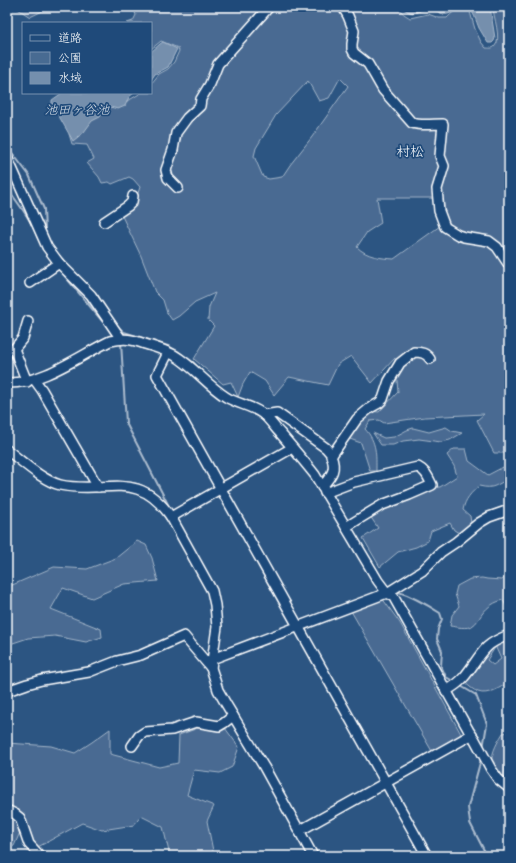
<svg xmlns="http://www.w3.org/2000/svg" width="516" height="863" font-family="'Gochi Hand','Klee One',sans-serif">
<rect width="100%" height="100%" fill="#2c5582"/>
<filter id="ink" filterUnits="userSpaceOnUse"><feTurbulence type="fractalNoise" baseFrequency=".025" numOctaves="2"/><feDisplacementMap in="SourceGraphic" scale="8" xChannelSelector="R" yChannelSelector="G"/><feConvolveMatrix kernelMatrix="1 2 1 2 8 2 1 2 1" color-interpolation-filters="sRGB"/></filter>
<g filter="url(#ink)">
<g fill="#486b92" stroke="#a4b5c8" fill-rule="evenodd">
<path d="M15,7H51L30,17Z"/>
<path d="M133,7H400C400,13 406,15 410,18L428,14L439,18H447C452,13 457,8 465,8L470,12L475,29L481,42L486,48C489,48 493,49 495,46C502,39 493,16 493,7H509V453H494L477,420L484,414L425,417L384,423L379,420L370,421L365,429C377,442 376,455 376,471H370L361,443L347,438L370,411L379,412L398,392L395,358L372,383L351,356L338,364L328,385L289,377L274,395L265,381L250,372L243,384L238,397L231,382L223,384L194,359L214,326L208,320L209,307L215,293L195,302L179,316L172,320L167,313L163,300L155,292L141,256L121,214L134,205L140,187L133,179L129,177L112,184L109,182L102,183L99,177L87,163L94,159L87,145L72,144L69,134L84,129L91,120L107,109L131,99L141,93H151V84L159,74L168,69L174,62L179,51L178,48L161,41L151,49V23H127L133,21L136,15ZM340,78L348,86L312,137L290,165L282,177L269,179L263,177L254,156L256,148L276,115L308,81L319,101L329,98ZM377,198H432L440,226L394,259C381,258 367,257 357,247L367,232L381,223Z"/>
<path d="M446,427L452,431L462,433L450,440L441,442L419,439L403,441L393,445H381L373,433L384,438L394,437L407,430L413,428L429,432Z"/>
<path d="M454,449H466L469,461L488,475L509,464V479C496,484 495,490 479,486C471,493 465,499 463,510L470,516L471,523L459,533L454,530L450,523L431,531L428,541L416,547L398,552L380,567L363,538L378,528L368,513L426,487H440L457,476L454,466L447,455Z"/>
<path d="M509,509V543C500,534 506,522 506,511Z"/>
<path d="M137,541L146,545L152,558L158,581L124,584L92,598L63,588L51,609L101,629L102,637L86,642L55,636L28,638L7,645V586H10L54,567L87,569L116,558Z"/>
<path d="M509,574V612L503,600C495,602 488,606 482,614C479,618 477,623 472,626C467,629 457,627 450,626L452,615L459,606L455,594L457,586L470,579L482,578L487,579L502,580Z"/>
<path d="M382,598L400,623L461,734L433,753L351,611Z"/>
<path d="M509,638V682C501,687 488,696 478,692C473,690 469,686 465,683L486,651ZM496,646V648L501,659L493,665L487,660Z"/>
<path d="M198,728L213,730L225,728L239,747L232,767L220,773L194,770L187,795L214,806L207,821L214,856H170L163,827L141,816L134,825L102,830L82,823L36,848L22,828L14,846L7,848V743L51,746L75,753L92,742L110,729V754L159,767L178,763L179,735Z"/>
<path d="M509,732V753L506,756L504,776L499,775L491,769C491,754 495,746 503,733Z"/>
</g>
<g fill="#748fad" stroke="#acbcce">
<path d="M403,7H458C455,9 452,13 448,14C441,16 437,9 430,9C418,8 417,18 404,9Z"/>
<path d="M468,7H490L495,38L494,41L492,43H488C485,38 482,33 479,28C476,21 474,12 468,7Z"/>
<path d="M163,42L177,49L168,67L155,74L151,80V52L160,44Z"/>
<path d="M62,93H134L129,97L125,106L118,109L110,107L104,110L100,117L92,121L84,132L73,141L52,104V100Z"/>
</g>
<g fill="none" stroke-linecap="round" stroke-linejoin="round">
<g stroke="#acbcce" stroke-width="2">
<path d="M7,146L29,175L44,209L45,231L47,236"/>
<path d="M7,188C16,200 26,213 33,227C38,237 41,247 48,255"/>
<path d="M56,252L66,264"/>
<path d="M59,269L103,322L108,327"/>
<path d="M94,292L98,296L101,302"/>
<path d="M115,324L124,332L168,346L179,352L193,362L201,371"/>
<path d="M121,342L126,423L172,512"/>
<path d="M45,473L65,482"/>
<path d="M120,482C137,482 146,486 158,496"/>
<path d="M396,591C412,596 426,604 440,613L442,619L438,629L437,639L442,651L441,666L446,677L455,682"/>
<path d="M459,685L476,695L487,724L483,748"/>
<path d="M481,759L468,807L470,823L487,856"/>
<path d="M313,847L319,856"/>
</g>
<g stroke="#fff" stroke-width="12">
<g id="minor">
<path d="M343,7L348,16L354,31L352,44V49L354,53L368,64L375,76L383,90L412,123C421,126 433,124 443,124L440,156L444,166L437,189L439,211L445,227L458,235L464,237L489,241L497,247L509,265"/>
<path d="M7,157L47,247L59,263L91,295L121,339"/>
<path d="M178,188L168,178L166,170L173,150L176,133L187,118L200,106L201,99L210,84L218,64L269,7"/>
<path d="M104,222L128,206L132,202L133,196"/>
<path d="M30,283L59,263"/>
<path d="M168,353L157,375L427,856"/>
<path d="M34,379L42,390L98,487"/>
<path d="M27,382L14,349L23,338L28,321"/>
<path d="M7,383C42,384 79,356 110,341C125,338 131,339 145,344C155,347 165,350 174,355C193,366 207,385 226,397C237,404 254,406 264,415C270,420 275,428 280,433C292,447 304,461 315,475L378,581L387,593L393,596L469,731L474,738L491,769L498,779L509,788"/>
<path d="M264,415L277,413L326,448L332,455L331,456C337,470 331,476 322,487"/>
<path d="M7,450C22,461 43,481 60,485C107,495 137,468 171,517L212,591L215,605L217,627L211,668L214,677L218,690L226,704L264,767L313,856"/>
<path d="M332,455L357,419L370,408L379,403L383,399L389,381L400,363L414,352C421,352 426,353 430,359"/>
<path d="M325,493L354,482L418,467C426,471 428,477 432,485L409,495L382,505L346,527"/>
<path d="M171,517L292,448"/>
<path d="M212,659L387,593L422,571L441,552L456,542L479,523L489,517L509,510"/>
<path d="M7,691L27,684L42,680L89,672L117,661L141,655L184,636L211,668"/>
<path d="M446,691C453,687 459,683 464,677C472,668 478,656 487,647C493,641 501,638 509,635"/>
<path d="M132,746L139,736L145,732L172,730L196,722L219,726L224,723L233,716"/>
<path d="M7,810L15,814L20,818L29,844L40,856"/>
<path d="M299,831L471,735"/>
</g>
</g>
<use href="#minor" stroke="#1f4a7a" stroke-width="9"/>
</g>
</g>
<g text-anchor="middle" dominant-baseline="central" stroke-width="3.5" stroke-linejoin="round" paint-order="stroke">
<g font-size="13" font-style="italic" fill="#d5dde6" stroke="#1f4a7a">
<text x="77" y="111">池田ヶ谷池</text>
</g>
<g font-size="14" fill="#fff" stroke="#1f4a7a">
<text x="410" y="153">村松</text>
</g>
</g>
<rect width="516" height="863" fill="none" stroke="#1f4a7a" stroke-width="24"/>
<rect x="12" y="12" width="492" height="839" fill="none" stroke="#fff" stroke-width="1.5" filter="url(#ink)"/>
<rect x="22" y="22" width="130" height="72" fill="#1f4a7a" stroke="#7992af"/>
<rect x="30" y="35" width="20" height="6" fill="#1f4a7a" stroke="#7992af"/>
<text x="58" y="42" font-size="12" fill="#ffffff">道路</text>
<rect x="30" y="52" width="20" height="12" fill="#486b92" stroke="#7992af"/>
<text x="58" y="62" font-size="12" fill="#ffffff">公園</text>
<rect x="30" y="72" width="20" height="12" fill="#748fad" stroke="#7992af"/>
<text x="58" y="82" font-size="12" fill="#ffffff">水域</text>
</svg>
